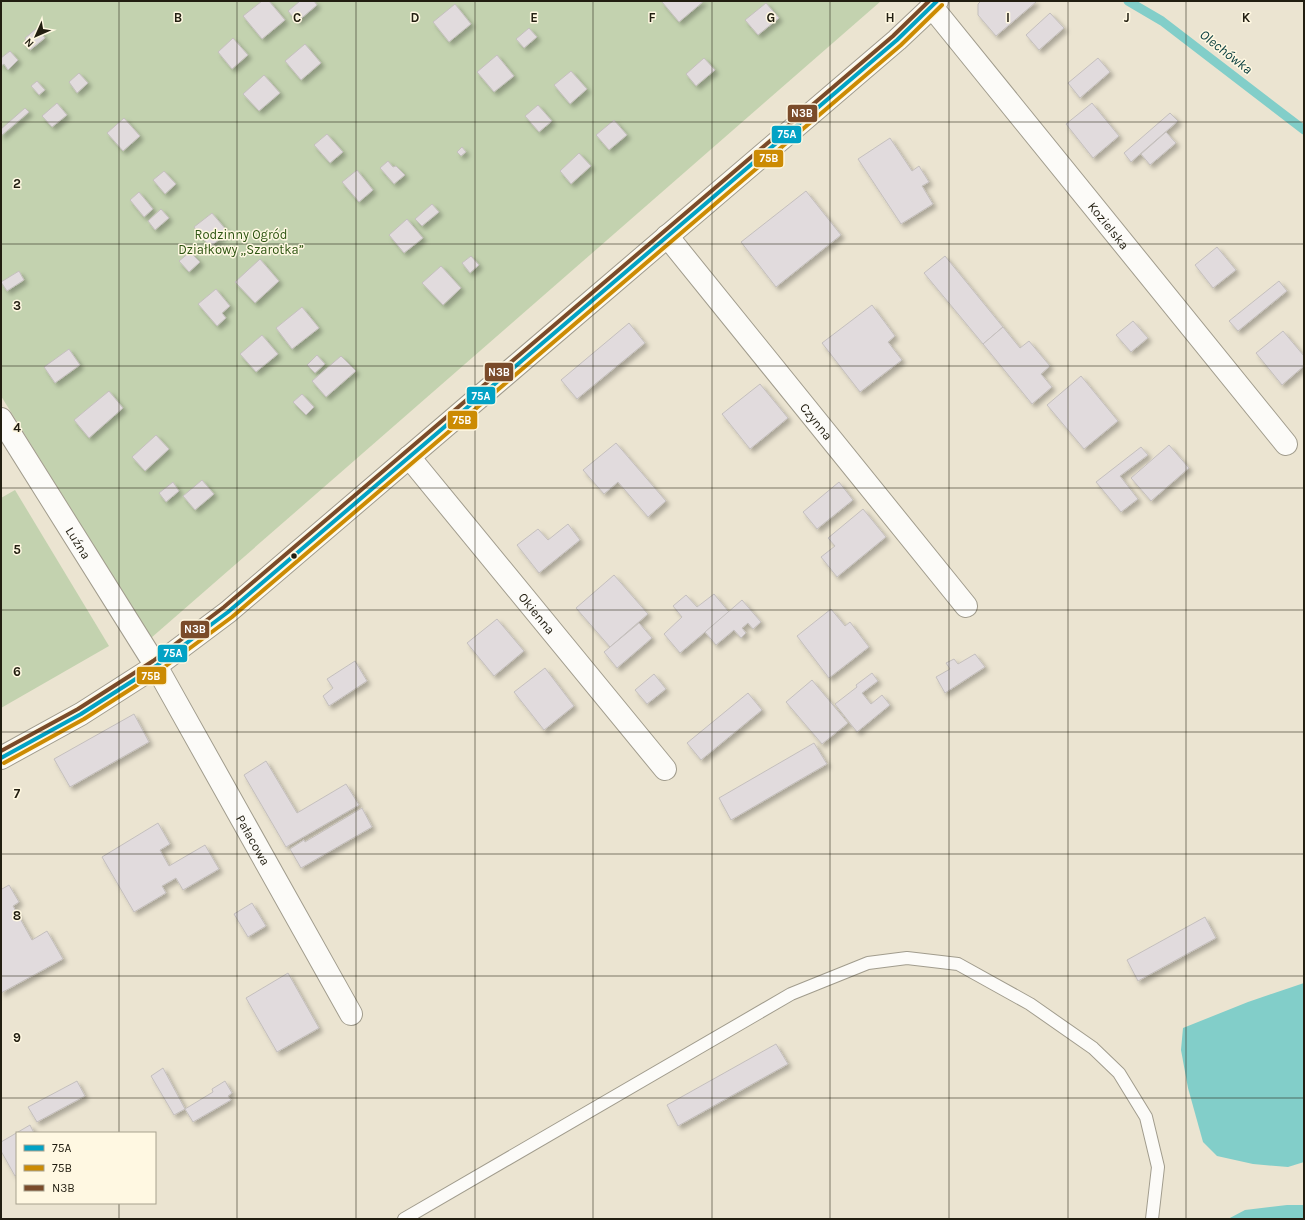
<svg xmlns="http://www.w3.org/2000/svg" width="1305" height="1220" font-family="Karla,sans-serif">
<defs>
<filter id="shadow"><feDropShadow dx="3.5" dy="3.5" stdDeviation="2" flood-color="#0004"/></filter>
</defs>
<rect width="100%" height="100%" fill="#ebe4d1"/>
<g fill="#c3d2af">
<path d="M1,1H881L151,638L1,396Z"/>
<path d="M15,490L109,646L1,708V498Z"/>
</g>
<g fill="#82cec9">
<path d="M1304,983V1162L1288,1167L1253,1164L1217,1156L1203,1142L1188,1088L1181,1050L1183,1028L1248,1002Z"/>
<path d="M1287,1205H1304V1219H1228L1245,1210Z"/>
</g>
<g fill="none" stroke-linecap="round" stroke-linejoin="round">
<path stroke="#82cec9" stroke-width="9" d="M1128,1L1162,21L1304,130"/>
</g>
<g fill="#e1dbdd" stroke="#c4bfbd" filter="url(#shadow)">
<path d="M262,1H269L285,20L262,39L243,16Z"/>
<path d="M300,1H314L317,5L297,22L288,11Z"/>
<path d="M663,1H704L679,22L662,2Z"/>
<path d="M981,1H1035L1036,2L996,36L978,15V4Z"/>
<path d="M766,3L779,18L758,35L745,20Z"/>
<path d="M455,4L471,24L449,42L433,22Z"/>
<path d="M1050,13L1064,28L1039,50L1026,35Z"/>
<path d="M37,28L45,38L30,50L23,43L26,40L25,38Z"/>
<path d="M529,28L537,37L524,48L516,39Z"/>
<path d="M233,38L248,55L232,69L218,52Z"/>
<path d="M305,44L321,63L301,80L285,61Z"/>
<path d="M10,51L18,60L8,70L4,64L1,66V58Z"/>
<path d="M497,55L514,76L494,92L477,72Z"/>
<path d="M704,58L715,70L696,86L686,74Z"/>
<path d="M1098,58L1110,72L1080,98L1068,83Z"/>
<path d="M571,71L587,89L570,104L554,85Z"/>
<path d="M79,73L88,83L77,93L69,82Z"/>
<path d="M264,75L280,93L259,111L243,94Z"/>
<path d="M37,81L45,90L39,95L31,86Z"/>
<path d="M57,103L67,115L52,127L42,116Z"/>
<path d="M1092,103L1119,136L1093,158L1066,124Z"/>
<path d="M538,105L552,121L539,132L525,116Z"/>
<path d="M25,108L29,112L1,136V129Z"/>
<path d="M1170,113L1178,121L1131,162L1124,153Z"/>
<path d="M124,118L140,136L123,151L107,133Z"/>
<path d="M614,120L627,135L609,150L596,135Z"/>
<path d="M1166,132L1176,143L1150,165L1141,154Z"/>
<path d="M327,134L343,152L330,163L314,145Z"/>
<path d="M890,138L912,171L919,166L929,182L922,186L933,204L901,224L858,159Z"/>
<path d="M462,147L466,152L461,156L457,152Z"/>
<path d="M579,153L591,166L571,184L560,171Z"/>
<path d="M388,161L393,167L396,166L405,175L394,184L380,168Z"/>
<path d="M357,170L373,190L359,202L342,182Z"/>
<path d="M164,171L176,184L165,194L153,180Z"/>
<path d="M806,191L841,235L776,287L741,242Z"/>
<path d="M139,192L153,209L144,217L130,200Z"/>
<path d="M432,204L439,212L422,226L415,219Z"/>
<path d="M161,209L169,218L155,230L148,221Z"/>
<path d="M212,213L228,232L210,247L194,227Z"/>
<path d="M407,219L423,238L404,253L389,235Z"/>
<path d="M1217,247L1236,270L1213,288L1195,265Z"/>
<path d="M190,252L200,262L189,272L179,261Z"/>
<path d="M471,256L479,265L470,273L462,263Z"/>
<path d="M945,256L1003,327L983,344L924,273Z"/>
<path d="M260,259L279,281L255,303L235,282Z"/>
<path d="M441,266L461,288L443,305L422,283Z"/>
<path d="M19,271L24,280L7,291L1,282Z"/>
<path d="M1279,281L1287,291L1238,331L1229,321Z"/>
<path d="M216,289L230,306L222,313L226,318L217,326L198,304Z"/>
<path d="M872,305L895,336L888,342L902,360L860,392L822,343Z"/>
<path d="M302,307L319,328L292,349L276,328Z"/>
<path d="M1133,321L1148,338L1131,352L1116,335Z"/>
<path d="M629,323L645,343L577,399L561,380Z"/>
<path d="M1003,327L1020,348L1029,341L1050,366L1041,374L1052,387L1032,404L983,344Z"/>
<path d="M1283,331L1304,356V366L1282,385L1256,353Z"/>
<path d="M262,335L278,354L256,372L240,354Z"/>
<path d="M69,349L80,365L55,383L44,367Z"/>
<path d="M317,355L325,364L315,373L307,365Z"/>
<path d="M341,356L356,371L326,397L312,381Z"/>
<path d="M1081,376L1118,421L1084,449L1047,405Z"/>
<path d="M760,384L788,418L750,449L722,414Z"/>
<path d="M109,391L123,408L89,438L74,420Z"/>
<path d="M302,394L314,407L306,415L293,402Z"/>
<path d="M156,435L169,449L145,471L132,457Z"/>
<path d="M616,443L666,501L648,517L618,482L604,494L583,470Z"/>
<path d="M1169,445L1189,468L1151,501L1131,478Z"/>
<path d="M1141,447L1148,455L1120,476L1138,499L1121,512L1096,482Z"/>
<path d="M202,480L214,494L195,510L183,496Z"/>
<path d="M173,482L179,491L166,502L159,493Z"/>
<path d="M839,482L853,500L817,529L803,512Z"/>
<path d="M863,509L886,537L837,577L821,557L835,546L828,538Z"/>
<path d="M568,524L580,540L539,573L517,545L538,529L548,540Z"/>
<path d="M614,575L648,614L610,647L576,608Z"/>
<path d="M714,594L729,612L680,653L664,634L682,617L673,606L686,595L697,607Z"/>
<path d="M742,600L761,622L753,629L748,623L742,628L746,633L741,638L734,630L716,645L705,632Z"/>
<path d="M831,609L845,626L850,622L869,647L829,678L797,636Z"/>
<path d="M497,619L524,651L494,676L467,643Z"/>
<path d="M639,623L652,638L617,668L604,652Z"/>
<path d="M975,654L985,667L945,693L936,677L950,669L946,663L954,659L958,664Z"/>
<path d="M355,661L367,681L329,706L323,696L333,688L327,679Z"/>
<path d="M545,668L574,706L544,730L514,692Z"/>
<path d="M872,673L878,681L862,693L871,704L882,695L890,705L857,732L835,704L857,687L856,685Z"/>
<path d="M654,674L666,689L647,704L635,690Z"/>
<path d="M812,680L848,723L822,744L786,702Z"/>
<path d="M748,693L762,710L701,760L687,743Z"/>
<path d="M134,714L149,742L70,787L54,759Z"/>
<path d="M814,743L827,764L731,820L719,798Z"/>
<path d="M266,761L297,813L346,784L359,805L286,847L244,775Z"/>
<path d="M362,808L372,827L301,868L290,849L304,840L305,842Z"/>
<path d="M158,823L170,844L160,850L169,866L205,845L219,869L183,890L176,878L162,886L166,893L134,912L102,857Z"/>
<path d="M9,885L19,902L13,906L32,940L47,931L63,959L1,993V887L2,889Z"/>
<path d="M252,903L266,926L248,937L234,914Z"/>
<path d="M1205,917L1216,938L1138,981L1127,960Z"/>
<path d="M288,973L319,1028L277,1052L246,998Z"/>
<path d="M776,1044L788,1064L678,1126L667,1105Z"/>
<path d="M163,1068L185,1109L174,1115L151,1076Z"/>
<path d="M77,1081L85,1096L37,1122L28,1107Z"/>
<path d="M225,1081L232,1093L228,1096L231,1100L193,1122L185,1109L213,1092L212,1089Z"/>
<path d="M30,1125L34,1133H17V1175L15,1176L1,1151V1142Z"/>
</g>
<g fill="none" stroke-linecap="round" stroke-linejoin="round">
<g stroke="#a19c8d" stroke-width="14">
<path id="lane" d="M404,1219L791,994L868,963L907,958L958,964L1030,1004L1093,1048L1119,1073L1146,1117L1158,1167L1152,1219"/>
</g>
<g stroke="#a19c8d" stroke-width="24">
<g id="street">
<path id="s1" d="M932,7L1286,444"/>
<path id="s2" d="M667,236L966,606"/>
<path id="s3" d="M1,419L156,666L351,1014"/>
<path id="s4" d="M409,457L665,769"/>
</g>
</g>
<g stroke="#a19c8d" stroke-width="24">
<path id="secondary" d="M1,758L81,714L156,666L228,612L897,40L932,7L937,1"/>
</g>
<use href="#lane" stroke="#fcfbf8" stroke-width="12"/>
<use href="#street" stroke="#fcfbf8" stroke-width="22"/>
<use href="#secondary" stroke="#fcfbf8" stroke-width="22"/>
<g stroke="#fff8e2" stroke-width="7">
<path id="bus-1" d="M1,758L81,714L156,666L228,612L897,40L937,1"/>
</g>
<g stroke="#fff8e2" stroke-width="7">
<path id="bus-2" d="M4,763L84,719L159,671L232,617L901,45L942,5"/>
</g>
<g stroke="#fff8e2" stroke-width="7">
<path id="bus-3" d="M1,751L78,709L153,661L224,607L893,36L929,1"/>
</g>
<use href="#bus-1" stroke="#02a2c5" stroke-width="4"/>
<use href="#bus-2" stroke="#cc8b03" stroke-width="4"/>
<use href="#bus-3" stroke="#7a4b2a" stroke-width="4"/>
</g>
<path fill="none" stroke="#221e11" stroke-width="1" stroke-opacity="0.55" d="M119,1V1133M237,1V1219M356,1V1219M475,1V1219M593,1V1219M712,1V1219M830,1V1219M949,1V1219M1068,1V1219M1186,1V1219M1,122H1304M1,244H1304M1,366H1304M1,488H1304M1,610H1304M1,732H1304M1,854H1304M1,976H1304M1,1098H1304M119,1203V1219"/>
<circle fill="#221e11" stroke="#fff8e2" stroke-width="1.5" cx="294" cy="556" r="3.5"/>
<g text-anchor="middle" dominant-baseline="central" stroke-width="3" stroke-linejoin="round" paint-order="stroke">
<g font-size="13" fill="#221e11" stroke="#fff8e2">
<text stroke="none"><textPath href="#s1" startOffset="281">Kozielska</textPath></text>
<text stroke="none"><textPath href="#s2" startOffset="238">Czynna</textPath></text>
<text stroke="none"><textPath href="#s3" startOffset="146">Luźna</textPath></text>
<text stroke="none"><textPath href="#s4" startOffset="202">Okienna</textPath></text>
<text stroke="none"><textPath href="#s3" startOffset="491">Pałacowa</textPath></text>
</g>
<g font-size="13" fill="#2d5411" stroke="#fff8e2">
<text x="241" y="234">Rodzinny Ogród<tspan x="241" dy="15">Działkowy „Szarotka”</tspan></text>
</g>
<g font-size="14" font-style="italic" fill="#083d3e" stroke="#fff8e2">
<text transform="translate(1226 52) rotate(38)">Olechówka</text>
</g>
</g>
<g font-size="13" text-anchor="middle" font-weight="bold" fill="#221e11" stroke="#fff8e2" stroke-width="3" stroke-linejoin="round" paint-order="stroke">
<text x="178" y="22">B</text>
<text x="297" y="22">C</text>
<text x="415" y="22">D</text>
<text x="534" y="22">E</text>
<text x="652" y="22">F</text>
<text x="771" y="22">G</text>
<text x="890" y="22">H</text>
<text x="1008" y="22">I</text>
<text x="1127" y="22">J</text>
<text x="1246" y="22">K</text>
<text x="17" y="188">2</text>
<text x="17" y="310">3</text>
<text x="17" y="432">4</text>
<text x="17" y="554">5</text>
<text x="17" y="676">6</text>
<text x="17" y="798">7</text>
<text x="17" y="920">8</text>
<text x="17" y="1042">9</text>
</g>
<g stroke="#fff8e2" stroke-width="1.5">
<rect x="787" y="104" width="31" height="19" rx="4" fill="#7a4b2a"/>
<rect x="771" y="125" width="31" height="19" rx="4" fill="#02a2c5"/>
<rect x="753" y="149" width="31" height="19" rx="4" fill="#cc8b03"/>
<rect x="484" y="362" width="30" height="20" rx="4" fill="#7a4b2a"/>
<rect x="466" y="386" width="30" height="19" rx="4" fill="#02a2c5"/>
<rect x="447" y="410" width="31" height="20" rx="4" fill="#cc8b03"/>
<rect x="180" y="620" width="30" height="19" rx="4" fill="#7a4b2a"/>
<rect x="157" y="644" width="31" height="19" rx="4" fill="#02a2c5"/>
<rect x="136" y="666" width="31" height="19" rx="4" fill="#cc8b03"/>
</g>
<g font-size="11" text-anchor="middle" font-weight="bold" fill="#fff">
<text x="802" y="117">N3B</text>
<text x="787" y="138">75A</text>
<text x="769" y="162">75B</text>
<text x="499" y="376">N3B</text>
<text x="481" y="400">75A</text>
<text x="462" y="424">75B</text>
<text x="195" y="633">N3B</text>
<text x="173" y="657">75A</text>
<text x="151" y="680">75B</text>
</g>
<rect width="1305" height="1220" fill="none" stroke="#221e11" stroke-width="4"/>
<rect x="16" y="1132" width="140" height="72" fill="#fff8e2" stroke="#a7a18e"/>
<rect x="24" y="1145" width="20" height="6" fill="#02a2c5" stroke="#a7a18e"/>
<text x="52" y="1152" font-size="12" fill="#221e11">75A</text>
<rect x="24" y="1165" width="20" height="6" fill="#cc8b03" stroke="#a7a18e"/>
<text x="52" y="1172" font-size="12" fill="#221e11">75B</text>
<rect x="24" y="1185" width="20" height="6" fill="#7a4b2a" stroke="#a7a18e"/>
<text x="52" y="1192" font-size="12" fill="#221e11">N3B</text>
<g transform="translate(36 36) rotate(225)" stroke="#fff8e2" stroke-width="3" paint-order="stroke">
<path d="M0-3L7 15L0 10L-7 15Z" fill="#221e11"/>
<text y="-6" font-size="11" font-weight="bold" text-anchor="middle" fill="#221e11">N</text>
</g>
</svg>
